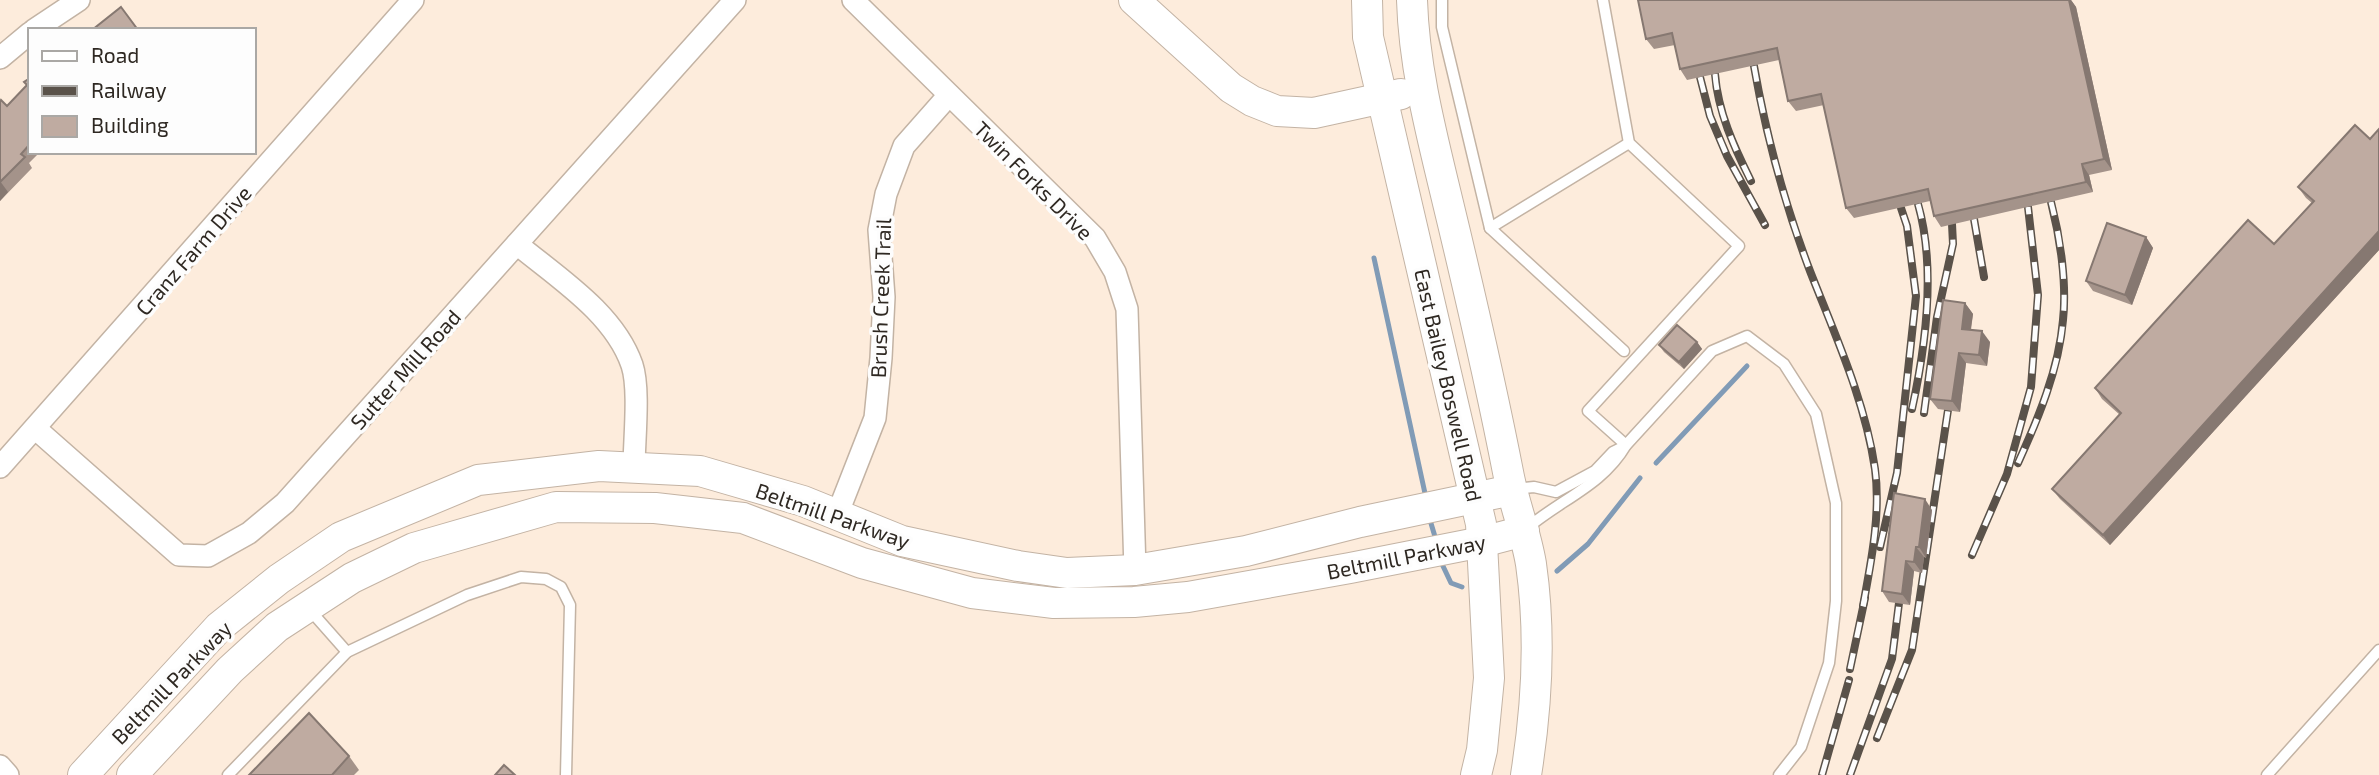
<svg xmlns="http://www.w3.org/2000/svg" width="2379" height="775" font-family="'Exo 2',sans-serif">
<rect width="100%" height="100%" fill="#fdecdc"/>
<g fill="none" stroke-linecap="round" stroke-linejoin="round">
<g stroke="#819bb6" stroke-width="5">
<path d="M1374,258L1426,498"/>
<path d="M1656,463L1747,366"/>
<path d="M1430,520L1436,540"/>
<path d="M1442,564L1451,583L1462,587"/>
<path d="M1557,571L1588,544L1640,478"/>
</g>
<g stroke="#c3b3a4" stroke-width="13">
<g id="lane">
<path d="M1442,0V27L1490,228L1624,351"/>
<path d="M1603,0L1629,143L1739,246L1588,411L1626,445"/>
<path d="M1490,228L1629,143"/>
<path d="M1515,489L1534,487L1556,492L1595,471L1613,452L1623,447"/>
<path d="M1526,529C1561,499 1602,486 1626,445L1712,351L1747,336L1784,364L1816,414L1836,503V601L1829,663L1801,747L1779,775"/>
<path d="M309,609L347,652"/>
<path d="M228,775L347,652L467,595L521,577L546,579L561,587L570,605L566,775"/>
<path d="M2267,775L2379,650"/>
</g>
</g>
<g stroke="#c3b3a4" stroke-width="24">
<g id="street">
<path d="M853,0L1095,238L1115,272L1127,309L1135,570"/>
<path d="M34,30L79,0"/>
<path d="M0,58L30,33"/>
<path d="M517,244C558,278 614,313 632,365C640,389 634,441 634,468"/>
<path d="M36,429L179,555L208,556L249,533L285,503L735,0"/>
<path d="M0,467L413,0"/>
<path d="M837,515L875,418L881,358L884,297L879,230L886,194L904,146L949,95"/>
<path d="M0,766L8,775"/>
</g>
</g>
<g stroke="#c3b3a4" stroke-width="32">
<g id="secondary">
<path d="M1134,0L1231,88L1252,101L1277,111L1314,113L1401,94"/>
<path d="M1367,0L1368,37L1481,524L1489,678L1482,750L1476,775"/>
<path d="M1412,0C1414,69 1432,136 1448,203C1470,294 1491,385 1509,477C1515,506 1526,534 1531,564C1541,634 1537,706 1526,775"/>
<path d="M83,775L219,627L279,579L341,537L478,480L599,466L700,471L803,501L902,541L1018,566L1067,573L1135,570L1246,551L1360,522L1512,490"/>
<path d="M132,775L230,670L277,627L352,578L414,548L556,507L655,508L743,518L862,563L972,593L1054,603L1134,602L1188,597L1350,568L1482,542L1524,531"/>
</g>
</g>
<use href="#lane" stroke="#fff" stroke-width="10"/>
<use href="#street" stroke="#fff" stroke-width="21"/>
<use href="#secondary" stroke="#fff" stroke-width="30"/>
<g stroke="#5a524a" stroke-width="8">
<g id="rail">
<path d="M1754,66C1766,135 1785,205 1810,271C1835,335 1865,400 1875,469C1881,514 1871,562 1863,606"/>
<path d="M1715,74C1718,112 1734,147 1751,181"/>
<path d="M1700,77L1710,116L1727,156L1765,225"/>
<path d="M1974,219L1984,277"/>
<path d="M1912,409C1926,345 1936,267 1918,204"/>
<path d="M1924,413L1937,317L1953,244L1952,224"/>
<path d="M2018,463C2038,419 2059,369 2063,320C2067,283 2060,237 2051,202"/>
<path d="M1880,547L1897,473L1916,296L1907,226L1901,208"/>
<path d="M1972,555L2007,474L2031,387L2038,295L2028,207"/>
<path d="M1850,669L1865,598"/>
<path d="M1877,738L1912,650L1948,410"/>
<path d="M1822,775L1849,680"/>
<path d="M1850,775L1892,659L1899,603"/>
</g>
</g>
<use href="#rail" stroke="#fdfdfd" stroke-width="5" stroke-dasharray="16" stroke-linecap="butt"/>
</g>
<g fill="#a4938a">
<path d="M1638,0H2071L2076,7L2112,170L2089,175L2093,192L1941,227L1934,216L1930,201L1854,218L1846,208L1824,105L1796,111L1788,101L1779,60L1687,80L1680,69L1675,45L1654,49L1646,39Z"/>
<path d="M30,78V152H40L29,163L32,168L0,201V102L7,106L27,86Z"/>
<path d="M2379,129V250L2110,545L2060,499L2052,489L2120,415L2102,399L2095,388L2274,244L2312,203L2306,198L2298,187L2370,139Z"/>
<path d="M2146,237L2153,248L2132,305L2093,291L2086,281Z"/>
<path d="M1965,303L1973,314L1971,330L1990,342L1987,366L1966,363L1960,412L1938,409L1930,399Z"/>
<path d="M1697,342L1702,349L1684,369L1664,352L1659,345Z"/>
<path d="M1932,510L1926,558L1924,557L1922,573L1914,571L1910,605L1889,602L1882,591Z"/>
<path d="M349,756L359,770L354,775H249Z"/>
</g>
<g fill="#867871">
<path d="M2069,0H2071L2076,7L2112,170L2104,159Z"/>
<path d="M2082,164L2089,175L2093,192L2086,182Z"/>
<path d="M0,181L8,192L0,201Z"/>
<path d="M2379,231V250L2110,545L2103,535Z"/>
<path d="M2146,237L2153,248L2132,305L2125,295Z"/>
<path d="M1965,303L1973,314L1969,340L1962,329Z"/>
<path d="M1982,331L1990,342L1987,366L1979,355Z"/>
<path d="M1697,342L1702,349L1684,369L1679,362Z"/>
<path d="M1959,353L1966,363L1960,412L1952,401Z"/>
<path d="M1925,499L1932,510L1926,558L1919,547Z"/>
<path d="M1916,547L1924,557L1922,573L1914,562Z"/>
<path d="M1906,561L1914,571L1910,605L1902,594Z"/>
</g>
<g fill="#bfaba1" stroke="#867871" stroke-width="2">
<path d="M1638,0H2069L2104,159L2082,164L2086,182L1934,216L1928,189L1846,208L1821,94L1788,101L1777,48L1680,69L1672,33L1646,39Z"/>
<path d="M121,7L138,30H92Z"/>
<path d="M30,78V144L21,154L25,157L0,182V102L1,100L7,106L27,85L24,82Z"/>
<path d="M2355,125L2370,139L2379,129V231L2103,535L2052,489L2121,413L2095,388L2248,220L2274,244L2314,201L2298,187Z"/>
<path d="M2107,223L2146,237L2125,295L2086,281Z"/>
<path d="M1943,300L1965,303L1962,329L1982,331L1979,355L1959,353L1952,401L1930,399Z"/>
<path d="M1677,325L1697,342L1679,362L1659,345Z"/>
<path d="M1894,493L1925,499L1919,547H1916L1914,562L1906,561L1902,594L1882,591Z"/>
<path d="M309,713L349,756L332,775H249Z"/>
<path d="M504,765L515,775H495Z"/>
</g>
<g text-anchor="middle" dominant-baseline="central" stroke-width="7" stroke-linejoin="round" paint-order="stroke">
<g font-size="21" fill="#2e2822" stroke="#fdfdfd">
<text transform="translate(1034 180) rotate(45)">Twin Forks Drive</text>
<text transform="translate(193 250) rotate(-49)">Cranz Farm Drive</text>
<text transform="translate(880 298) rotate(-88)">Brush Creek Trail</text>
<text transform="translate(405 369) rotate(-48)">Sutter Mill Road</text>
<text transform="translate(1449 385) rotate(77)">East Bailey Boswell Road</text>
<text transform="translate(833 515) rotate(19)">Beltmill Parkway</text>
<text transform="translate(1406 556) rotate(-11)">Beltmill Parkway</text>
<text transform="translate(171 682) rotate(-46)">Beltmill Parkway</text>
</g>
</g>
<rect x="28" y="28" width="228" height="126" fill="#fdfdfd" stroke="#aaa8a5" stroke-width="2"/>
<rect x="42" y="51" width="35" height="10" fill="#ffffff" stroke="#aaa8a5" stroke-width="2"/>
<text x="91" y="63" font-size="21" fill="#2e2822">Road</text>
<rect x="42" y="86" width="35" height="10" fill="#5a524a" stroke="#aaa8a5" stroke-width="2"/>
<text x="91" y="98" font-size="21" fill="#2e2822">Railway</text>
<rect x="42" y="116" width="35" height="21" fill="#bfaba1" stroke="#aaa8a5" stroke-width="2"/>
<text x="91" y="133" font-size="21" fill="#2e2822">Building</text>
</svg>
